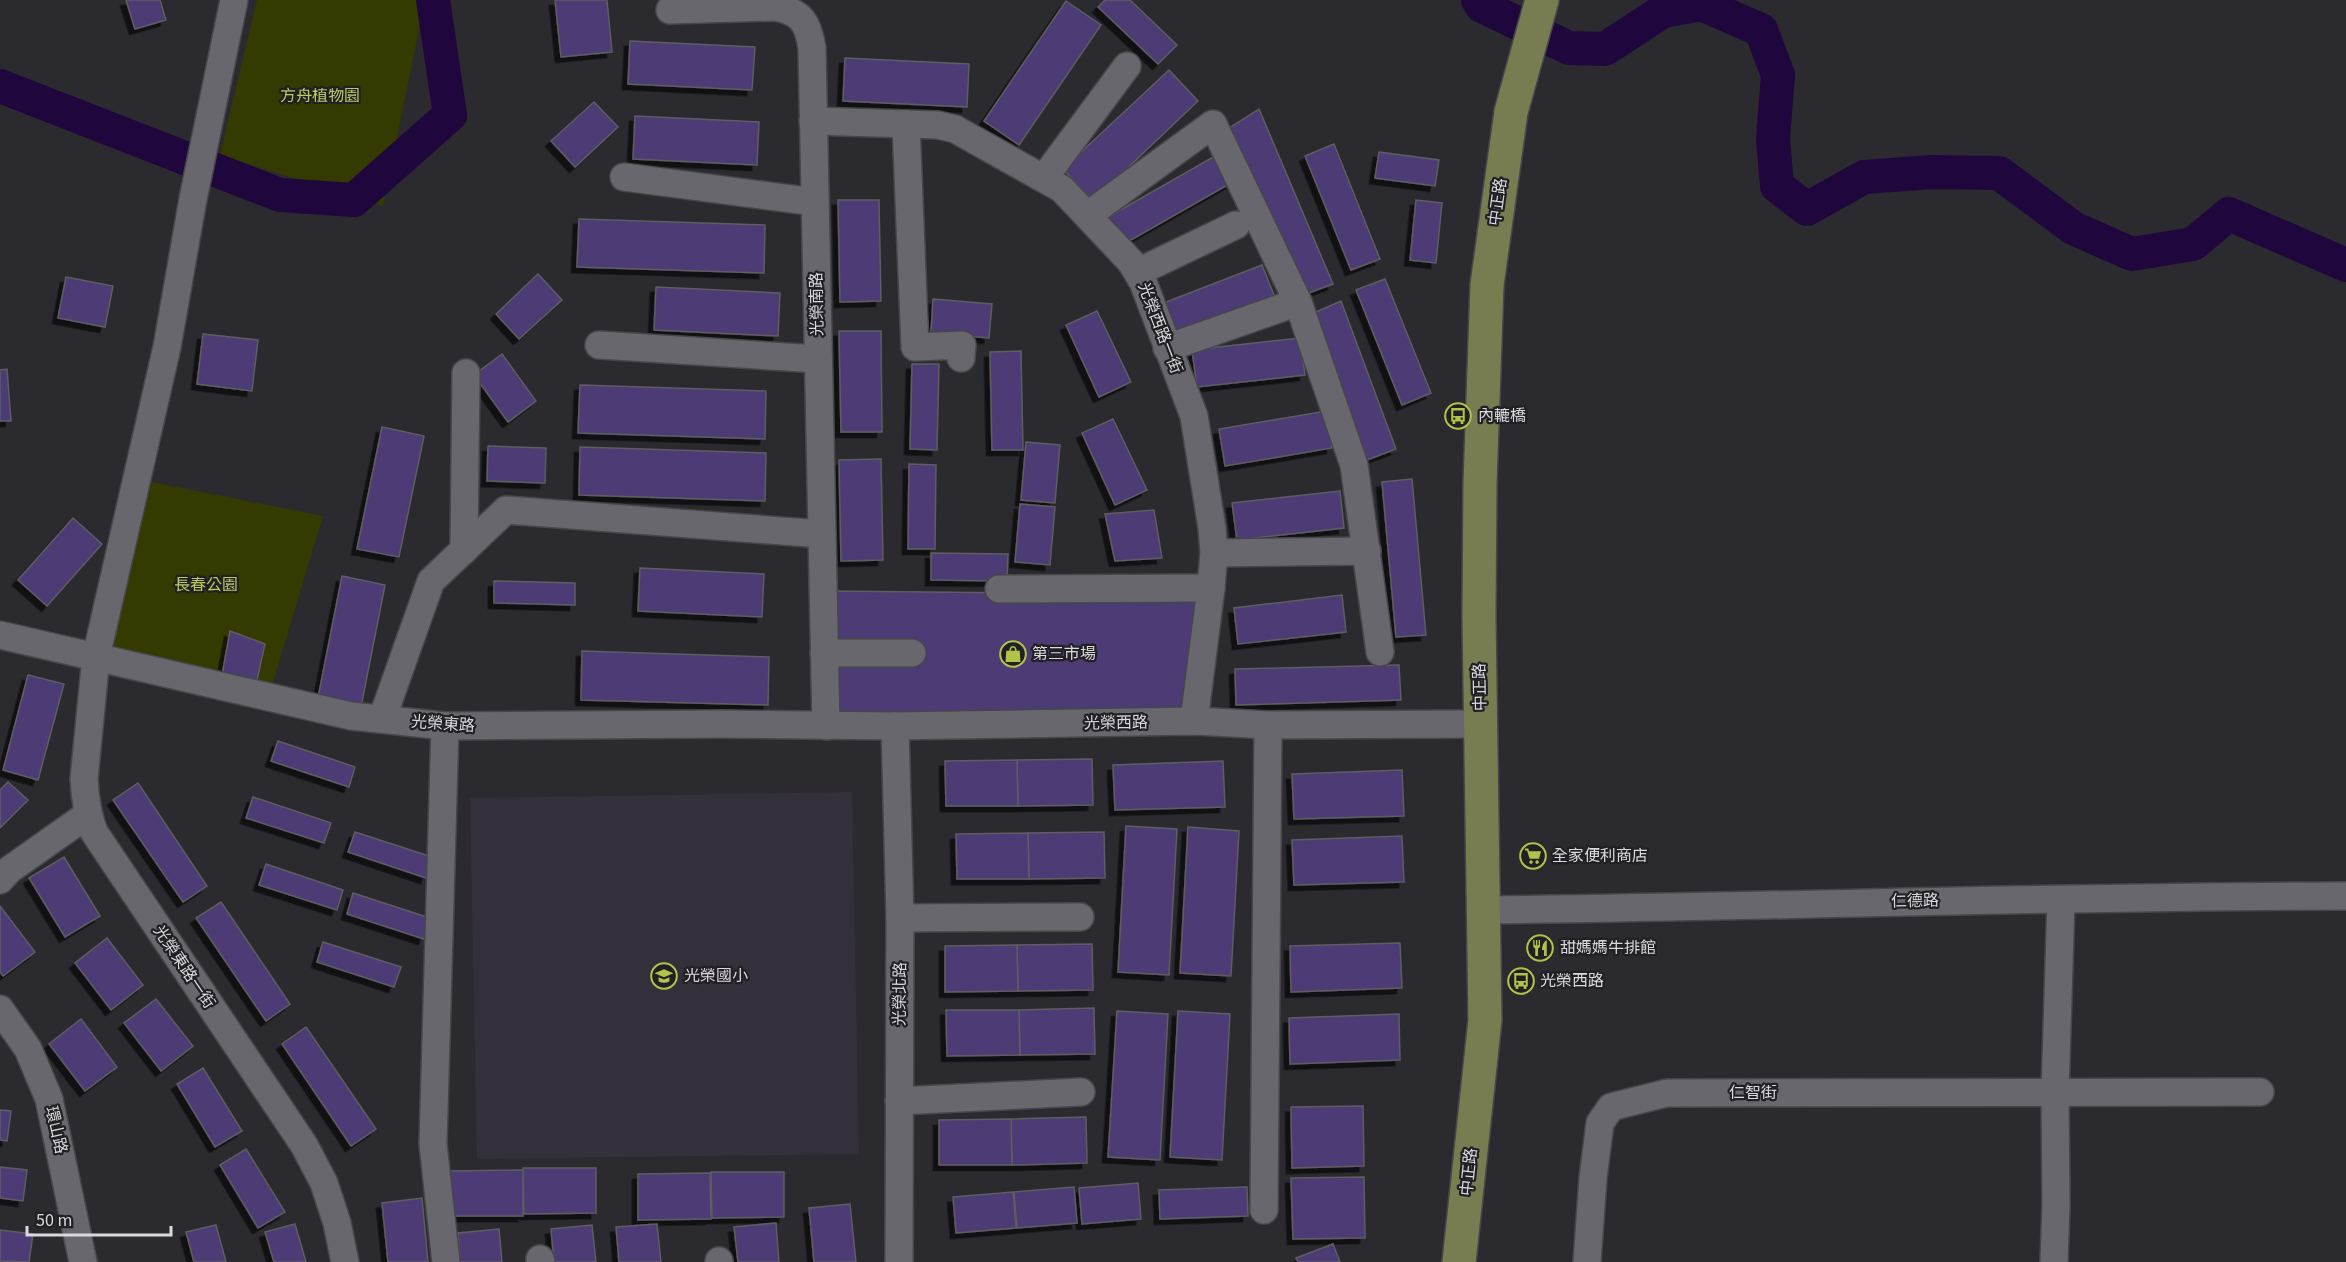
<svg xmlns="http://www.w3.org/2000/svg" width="2346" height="1262" font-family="'Source Sans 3','Noto Sans TC',sans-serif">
<defs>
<filter id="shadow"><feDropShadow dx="-5.5" dy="5.5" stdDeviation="0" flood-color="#0009"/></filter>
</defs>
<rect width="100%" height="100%" fill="#2b2a2f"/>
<path fill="#33303b" d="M852,792L859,1154L477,1159L470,798Z"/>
<g fill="#353a00">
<path d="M257,0H425L383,206L220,155Z"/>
<path d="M137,479L323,516L270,692L97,653Z"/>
</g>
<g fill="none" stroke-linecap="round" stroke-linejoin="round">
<g stroke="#1f073e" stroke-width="34">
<path d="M1478,0L1482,6L1569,48L1605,49L1663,11L1701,4L1761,30L1778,75L1773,139L1777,186L1807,209L1864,177L1932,172L1999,173L2073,228L2132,254L2193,244L2229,214L2346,265"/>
<path d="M0,86L280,195L354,200L450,115L433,0"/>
</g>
</g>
<g fill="#4e3a74" stroke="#5e5d62" stroke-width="1.5" filter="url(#shadow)">
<path d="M126,0H160L166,20L135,29Z"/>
<path d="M555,0H607L612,52L561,57Z"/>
<path d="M1105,0H1130L1177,45L1158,64L1098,7Z"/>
<path d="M1066,1L1101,25L1019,145L984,121Z"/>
<path d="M630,41L755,47L752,90L628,84Z"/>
<path d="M845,58L969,64L967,107L843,101Z"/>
<path d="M1169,70L1198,101L1093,201L1063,169Z"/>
<path d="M594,102L618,127L575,167L551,141Z"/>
<path d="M1259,109L1333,284L1303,295L1229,128Z"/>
<path d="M635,116L759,122L757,165L633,159Z"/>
<path d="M1334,144L1380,259L1351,270L1305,156Z"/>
<path d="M1379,152L1439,160L1435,186L1375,178Z"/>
<path d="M1215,156L1231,183L1124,244L1108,217Z"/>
<path d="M838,200H879L881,301L840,302Z"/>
<path d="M1416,200L1442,203L1436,263L1410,260Z"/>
<path d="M579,219L765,225L764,273L577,267Z"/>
<path d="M1262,265L1276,300L1175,339L1161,304Z"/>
<path d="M538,274L562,300L519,339L496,314Z"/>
<path d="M66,277L113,286L105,327L58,318Z"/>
<path d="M1385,279L1431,393L1402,405L1356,290Z"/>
<path d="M656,287L780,293L778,336L654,330Z"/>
<path d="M933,299L992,304L989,338L931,333Z"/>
<path d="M1341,301L1396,449L1367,460L1314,313Z"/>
<path d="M1097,311L1131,382L1099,397L1066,325Z"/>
<path d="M839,331H881L882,432H841Z"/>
<path d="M203,334L258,340L252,391L197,384Z"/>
<path d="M1300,338L1305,375L1197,387L1192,350Z"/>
<path d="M1021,351L1023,450H992L990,352Z"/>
<path d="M502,354L536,401L508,422L474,375Z"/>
<path d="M912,364H939L937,450L910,449Z"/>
<path d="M7,369L11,421H0V370Z"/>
<path d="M580,385L766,391L765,439L578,433Z"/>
<path d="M1326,411L1332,448L1225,466L1219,429Z"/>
<path d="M1113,419L1147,490L1115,505L1082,433Z"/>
<path d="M382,427L424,436L399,557L357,549Z"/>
<path d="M1026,442L1060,445L1055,503L1021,500Z"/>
<path d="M488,446L546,448L545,483L487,481Z"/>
<path d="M580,447L766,453L765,501L579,495Z"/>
<path d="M881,459L883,560L841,561L839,460Z"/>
<path d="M909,464L936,465L935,549H908Z"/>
<path d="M1412,479L1426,635L1396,637L1382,482Z"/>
<path d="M1340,491L1344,528L1237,540L1232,503Z"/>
<path d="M1020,504L1055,507L1050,565L1015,562Z"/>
<path d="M1154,510L1162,558L1115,561L1105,514Z"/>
<path d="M73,518L102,544L47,606L18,580Z"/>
<path d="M931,553L1008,554L1007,581L931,580Z"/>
<path d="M640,568L764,574L762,617L638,611Z"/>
<path d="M342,576L385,585L361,707L318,698Z"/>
<path d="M494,581L575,583V605L494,603Z"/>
<path d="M829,591L1205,595L1186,714L833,721Z"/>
<path d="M1342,595L1346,632L1238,644L1234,608Z"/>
<path d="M230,631L265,644L255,689L221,681Z"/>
<path d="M582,651L769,657L768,705L581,700Z"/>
<path d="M1399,665L1401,700L1236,705L1235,669Z"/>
<path d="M28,675L64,684L38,780L3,770Z"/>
<path d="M278,741L355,767L349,787L271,761Z"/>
<path d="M1092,759L1093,805L1018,806L1017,760Z"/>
<path d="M1017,760L1018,806H946L945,761Z"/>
<path d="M1223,761L1225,807L1115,810L1113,765Z"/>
<path d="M1402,770L1404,816L1294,819L1292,774Z"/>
<path d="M8,782L28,800L0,828V790Z"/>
<path d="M138,783L207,886L183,902L113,800Z"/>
<path d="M253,797L331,823L324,843L246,818Z"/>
<path d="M1126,826L1177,829L1169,975L1118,972Z"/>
<path d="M1188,827L1239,831L1231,976L1180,973Z"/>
<path d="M355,832L432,857L426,878L348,852Z"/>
<path d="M1104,832L1105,878L1029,879L1028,833Z"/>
<path d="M1028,833L1029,879H957L956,834Z"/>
<path d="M1402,836L1404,882L1294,885L1292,840Z"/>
<path d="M64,857L100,916L65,937L29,878Z"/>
<path d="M266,864L343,890L337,910L259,885Z"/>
<path d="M353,893L430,918L424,939L347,914Z"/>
<path d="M221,902L290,1004L266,1021L196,918Z"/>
<path d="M0,906L35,952L3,976L0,972Z"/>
<path d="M107,938L143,985L111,1010L75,963Z"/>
<path d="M323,942L401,967L394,987L317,962Z"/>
<path d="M1400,943L1402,988L1291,992L1290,946Z"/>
<path d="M1092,944L1093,990L1018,991L1017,945Z"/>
<path d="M1017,945L1018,991L945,992V946Z"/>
<path d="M156,999L193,1046L161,1071L124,1023Z"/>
<path d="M1094,1008L1095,1054L1020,1055L1019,1010Z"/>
<path d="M946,1010H1019L1020,1055L947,1056Z"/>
<path d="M1117,1011L1168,1014L1160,1160L1108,1157Z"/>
<path d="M1178,1011L1230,1014L1222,1160L1170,1157Z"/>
<path d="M1399,1014L1400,1060L1290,1064L1289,1018Z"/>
<path d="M81,1019L117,1067L85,1091L49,1044Z"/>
<path d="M306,1027L376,1129L351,1146L282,1044Z"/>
<path d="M203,1068L242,1131L215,1147L177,1084Z"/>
<path d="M1363,1106L1364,1166L1292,1168L1291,1107Z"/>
<path d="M0,1110L11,1111L7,1141L0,1140Z"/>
<path d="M1086,1117L1087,1163L1012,1165L1011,1119Z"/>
<path d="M1011,1119L1012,1165H939V1120Z"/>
<path d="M246,1149L285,1212L258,1228L220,1165Z"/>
<path d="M0,1167L27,1170L23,1201L0,1198Z"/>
<path d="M523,1168H596V1213L524,1214Z"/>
<path d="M523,1170V1216H451L450,1171Z"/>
<path d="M711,1172H784V1217L712,1218Z"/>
<path d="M710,1173L711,1219L638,1220V1174Z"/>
<path d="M1364,1177L1365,1238L1293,1239L1291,1178Z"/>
<path d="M1138,1183L1141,1219L1082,1224L1079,1188Z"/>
<path d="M1074,1187L1077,1223L1017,1228L1014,1192Z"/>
<path d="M1247,1187L1248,1216L1160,1219L1159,1190Z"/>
<path d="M1013,1192L1016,1228L956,1233L953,1197Z"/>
<path d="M422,1198L428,1262H388L382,1203Z"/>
<path d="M850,1204L856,1262H814L809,1208Z"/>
<path d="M776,1223L779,1262H738L734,1227Z"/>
<path d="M295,1224L306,1262H274L265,1232Z"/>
<path d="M657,1224L661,1262H619L616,1227Z"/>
<path d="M216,1225L226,1262H194L186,1232Z"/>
<path d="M592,1225L596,1262H554L551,1229Z"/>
<path d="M499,1229L502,1262H460L458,1233Z"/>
<path d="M0,1230L33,1234L29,1262L0,1261Z"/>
<path d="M1333,1244L1340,1262H1298L1296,1258Z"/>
</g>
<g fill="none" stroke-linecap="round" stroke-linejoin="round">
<g stroke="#47464a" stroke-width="30">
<g id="minor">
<path d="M234,0L193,199L167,347L96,657L84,779C85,798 87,814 94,832L304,1145L324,1183L337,1223L345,1262"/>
<path d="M670,10L775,7C802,12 808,23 812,48L826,726"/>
<path d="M813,121L938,125L955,129L1062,189L1131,262L1143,282L1194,416L1212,528L1214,553L1211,588L1194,721"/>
<path d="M906,124L915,347L962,345L961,358"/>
<path d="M624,177L815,202"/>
<path d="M1044,178L1127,66"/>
<path d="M1088,215L1213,124L1298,302L1354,465L1380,652"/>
<path d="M1138,272L1236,225"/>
<path d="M599,345L818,359"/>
<path d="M1167,348L1298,302"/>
<path d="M464,550L466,373"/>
<path d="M1214,553L1367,551"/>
<path d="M999,589L1211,588"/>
<path d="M0,635L351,716L445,726L721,724L895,726L1194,721L1268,725L1480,724"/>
<path d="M824,653H912"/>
<path d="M382,719L431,581L506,510L822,534"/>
<path d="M445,726L433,1144L446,1262"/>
<path d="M895,726L900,918L899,1262"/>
<path d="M0,880L9,870L87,815"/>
<path d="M1485,910C1772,907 2059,896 2346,896"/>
<path d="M900,918L1080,917"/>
<path d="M0,1009L28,1049L49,1099L83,1262"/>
<path d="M899,1101L1081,1092"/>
<path d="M1264,1210L1268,725"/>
<path d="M540,1259L541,1262"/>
<path d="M719,1261V1262"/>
<path d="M1587,1262L1593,1178L1600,1123L1611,1107L1667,1093L2260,1092"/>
<path d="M2054,1262L2056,1205L2055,1093L2061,900"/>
</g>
</g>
<g stroke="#47464a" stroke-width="36">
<path id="major" d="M1459,1262L1485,1020L1479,617L1480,483L1487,285L1511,112L1542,0"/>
</g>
<use href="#minor" stroke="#68676d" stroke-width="27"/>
<use href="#major" stroke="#777d50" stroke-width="33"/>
</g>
<defs>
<g id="bus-ring" transform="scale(1.35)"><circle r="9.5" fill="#212025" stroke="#b4c24a" stroke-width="1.5"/><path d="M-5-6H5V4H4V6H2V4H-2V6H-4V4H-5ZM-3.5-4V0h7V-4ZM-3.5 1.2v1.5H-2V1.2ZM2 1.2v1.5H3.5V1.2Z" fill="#b4c24a"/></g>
<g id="shop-ring" transform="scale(1.35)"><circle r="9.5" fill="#212025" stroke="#b4c24a" stroke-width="1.5"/><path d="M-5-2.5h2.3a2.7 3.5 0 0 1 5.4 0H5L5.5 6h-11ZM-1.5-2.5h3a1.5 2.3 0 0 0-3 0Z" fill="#b4c24a"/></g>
<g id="supermarket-ring" transform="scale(1.35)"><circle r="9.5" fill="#212025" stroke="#b4c24a" stroke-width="1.5"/><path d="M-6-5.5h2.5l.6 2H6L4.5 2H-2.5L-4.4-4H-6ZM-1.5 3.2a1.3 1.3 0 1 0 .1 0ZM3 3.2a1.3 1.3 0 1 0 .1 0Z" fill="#b4c24a"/></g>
<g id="restaurant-ring" transform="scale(1.35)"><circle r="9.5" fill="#212025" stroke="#b4c24a" stroke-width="1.5"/><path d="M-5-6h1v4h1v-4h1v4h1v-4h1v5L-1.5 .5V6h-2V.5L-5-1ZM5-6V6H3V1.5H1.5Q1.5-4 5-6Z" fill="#b4c24a"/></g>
<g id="school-ring" transform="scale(1.35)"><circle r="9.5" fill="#212025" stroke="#b4c24a" stroke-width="1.5"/><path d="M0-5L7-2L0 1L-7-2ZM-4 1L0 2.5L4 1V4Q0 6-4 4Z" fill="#b4c24a"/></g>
</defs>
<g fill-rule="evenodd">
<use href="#bus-ring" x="1458" y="416"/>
<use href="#shop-ring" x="1013" y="654"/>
<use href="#supermarket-ring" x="1533" y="856"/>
<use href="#restaurant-ring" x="1540" y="948"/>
<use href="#school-ring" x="664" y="976"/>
<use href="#bus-ring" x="1521" y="981"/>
</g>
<g text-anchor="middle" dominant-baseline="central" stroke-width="4.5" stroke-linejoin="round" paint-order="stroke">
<g font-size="16" fill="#bbc964" stroke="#212025">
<text x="320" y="96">方舟植物園</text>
<text x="206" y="585">長春公園</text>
</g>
<g font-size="16" fill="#dad9dd" stroke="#212025">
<text transform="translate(1498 202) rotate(-82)">中正路</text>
<text transform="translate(817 304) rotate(-91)">光榮南路</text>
<text transform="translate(1160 328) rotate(69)">光榮西路一街</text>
<text transform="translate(1480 687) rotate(-91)">中正路</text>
<text transform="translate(1116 723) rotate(-1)">光榮西路</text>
<text transform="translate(443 724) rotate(4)">光榮東路</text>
<text transform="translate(1915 901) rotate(-1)">仁德路</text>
<text transform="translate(184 967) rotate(56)">光榮東路一街</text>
<text transform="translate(900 994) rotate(-89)">光榮北路</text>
<text x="1753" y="1093">仁智街</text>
<text transform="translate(56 1130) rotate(77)">環山路</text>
<text transform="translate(1469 1172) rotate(-84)">中正路</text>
</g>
<g font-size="16" fill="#dad9dd" stroke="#212025" text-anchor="start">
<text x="1478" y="416">內轆橋</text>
<text x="1032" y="654">第三市場</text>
<text x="1552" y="856">全家便利商店</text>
<text x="1560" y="948">甜媽媽牛排館</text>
<text x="684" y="976">光榮國小</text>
<text x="1540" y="981">光榮西路</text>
</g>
</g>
<path d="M27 1226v9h144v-9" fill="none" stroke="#dad9dd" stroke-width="3"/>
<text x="36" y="1226" font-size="18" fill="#dad9dd" stroke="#212025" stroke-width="4.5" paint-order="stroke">50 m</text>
</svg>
